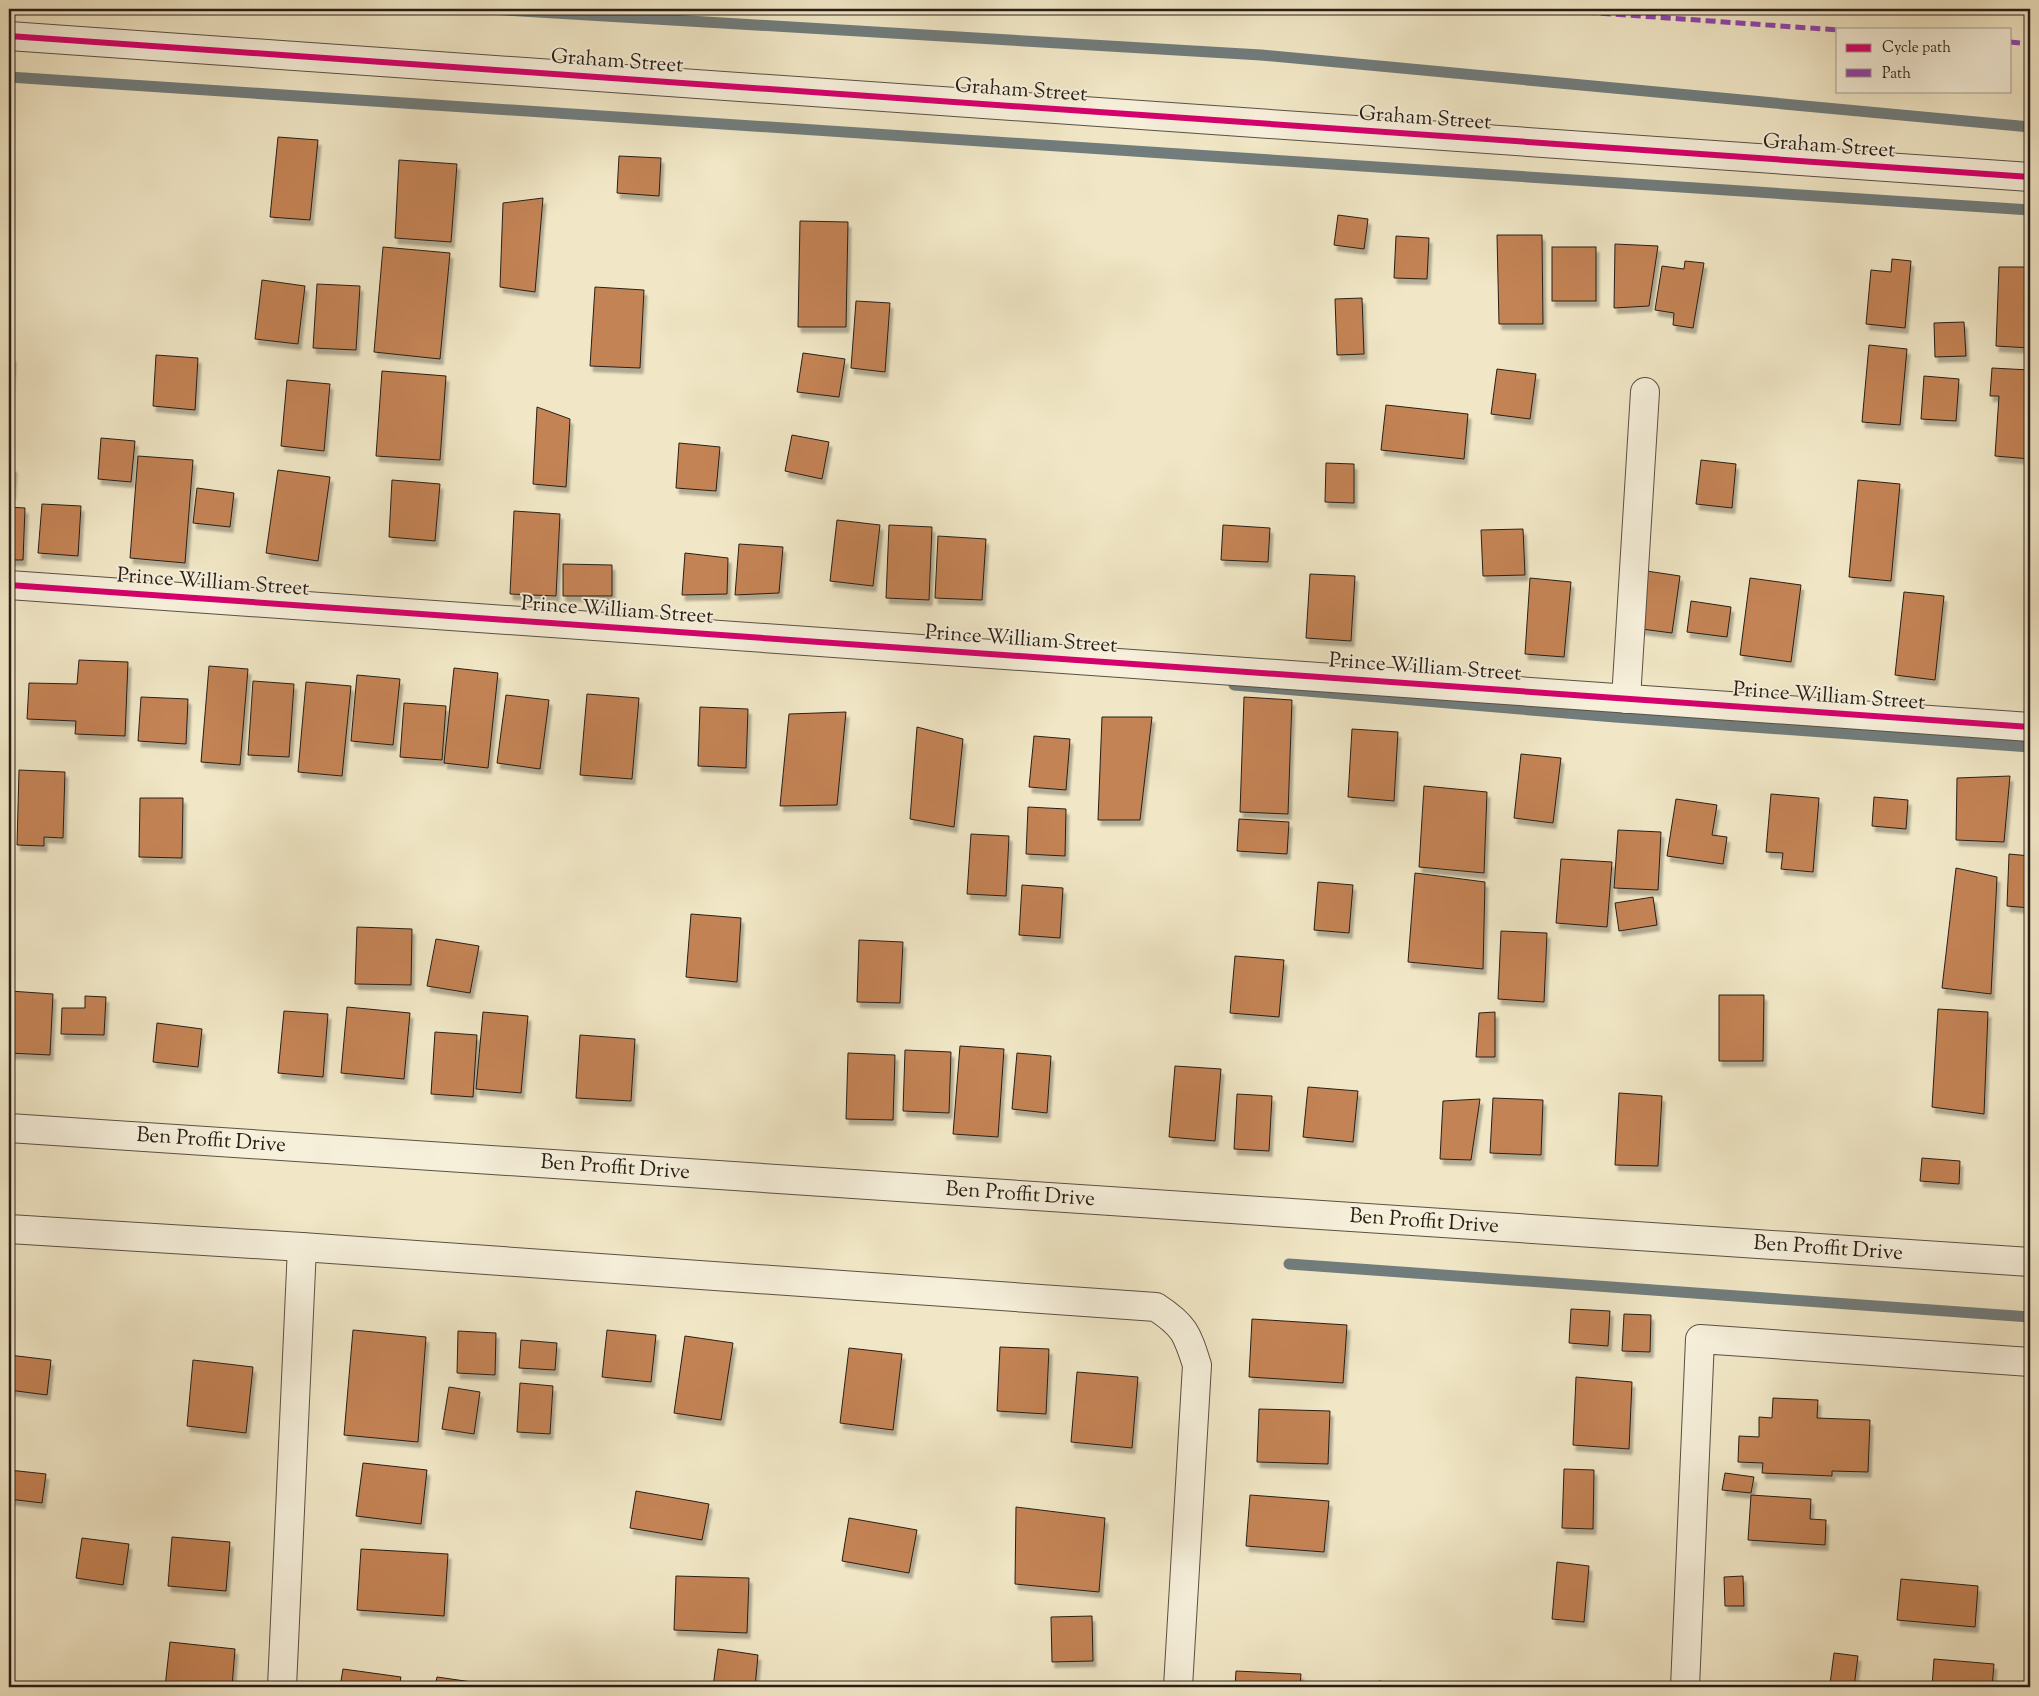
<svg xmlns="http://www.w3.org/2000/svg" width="2039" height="1696" font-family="'Sorts Mill Goudy',serif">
<defs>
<filter id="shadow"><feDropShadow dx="3" dy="5.5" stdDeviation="1" flood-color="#0004"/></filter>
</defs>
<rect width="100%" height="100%" fill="#f1e7c6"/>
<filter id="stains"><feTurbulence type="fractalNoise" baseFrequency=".004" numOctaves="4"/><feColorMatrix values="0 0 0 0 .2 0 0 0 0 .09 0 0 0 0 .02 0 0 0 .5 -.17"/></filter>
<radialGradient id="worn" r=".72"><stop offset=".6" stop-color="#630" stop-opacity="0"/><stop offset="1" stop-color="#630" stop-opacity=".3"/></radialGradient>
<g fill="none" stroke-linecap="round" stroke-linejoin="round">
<g stroke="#717d7d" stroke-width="11">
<path d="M489,9L1261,55L2030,127"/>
<path d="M9,77L2030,210"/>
<path d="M1234,685L1615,717L2030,747"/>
<path d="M1289,1264L2030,1317"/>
</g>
</g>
<g fill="#c48355" stroke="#281e17" filter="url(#shadow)">
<path d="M278,137L318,140L310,220L270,217Z"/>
<path d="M619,156L661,158L659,196L617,193Z"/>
<path d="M399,160L457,164L451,242L395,238Z"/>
<path d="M543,198L535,292L500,287L503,203Z"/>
<path d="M1338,215L1368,219L1364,249L1334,245Z"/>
<path d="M800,221L848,222L846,327H798Z"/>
<path d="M1497,235H1542L1543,324H1499Z"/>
<path d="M1396,236L1429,238L1427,279L1394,278Z"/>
<path d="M1615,244L1658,246L1649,306L1614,308Z"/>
<path d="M383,247L450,253L440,359L374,352Z"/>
<rect x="1552" y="247" width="44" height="54"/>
<path d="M2028,255H2030V348L1996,346L1999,267H2027Z"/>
<path d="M1892,259L1911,261L1905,328L1866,324L1871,270L1891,272Z"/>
<path d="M1685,261L1704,263L1693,328L1673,325L1674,313L1655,310L1662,266L1684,269Z"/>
<path d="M262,280L305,286L298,344L255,339Z"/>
<path d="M317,284L360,286L356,350L313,348Z"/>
<path d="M595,287L644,290L640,368L590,366Z"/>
<path d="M1362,298L1364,354L1337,355L1335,299Z"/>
<path d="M856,301L890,303L885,372L851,368Z"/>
<path d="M1964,322L1966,356L1935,357L1934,323Z"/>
<path d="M1869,345L1907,349L1900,425L1862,422Z"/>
<path d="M803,353L845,359L839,397L797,392Z"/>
<path d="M156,355L198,358L195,410L153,406Z"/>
<path d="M9,357H13L9,412Z"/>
<path d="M1992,368L2030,370V464V459L1995,456L1999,396H1990Z"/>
<path d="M1497,369L1536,374L1530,419L1491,414Z"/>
<path d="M382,371L446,376L440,460L376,456Z"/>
<path d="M1924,376L1959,379L1956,421L1921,419Z"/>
<path d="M287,380L330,384L324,451L281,446Z"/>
<path d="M1386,405L1468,414L1464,459L1381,450Z"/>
<path d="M537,407L570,419L566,487L533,484Z"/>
<path d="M792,435L829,442L822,479L785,471Z"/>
<path d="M101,438L135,441L131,482L98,479Z"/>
<path d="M679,443L720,447L716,491L676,488Z"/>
<path d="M138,456L193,460L185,563L130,558Z"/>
<path d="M1701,460L1736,464L1732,508L1696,504Z"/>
<path d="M1326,463L1354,464V503L1325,502Z"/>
<path d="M9,467H14L12,494H9Z"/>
<path d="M278,470L330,477L318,561L266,553Z"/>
<path d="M392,480L440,484L435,541L389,537Z"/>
<path d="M1858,480L1900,484L1891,581L1849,577Z"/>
<path d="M197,488L234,493L230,527L193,523Z"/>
<path d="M42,504L81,506L78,556L38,553Z"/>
<path d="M9,507L25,508L23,560H9Z"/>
<path d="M514,511L560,514L556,596L510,594Z"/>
<path d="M837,520L880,525L873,586L830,581Z"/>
<path d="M889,525L932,527L929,600L886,598Z"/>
<path d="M1223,525L1270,528L1268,562L1221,560Z"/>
<path d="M1523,529L1525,575L1483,576L1481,530Z"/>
<path d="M938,536L986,539L982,600L935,598Z"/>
<path d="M739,544L783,547L779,593L735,595Z"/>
<path d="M685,553L728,558L727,594L682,595Z"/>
<path d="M563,564L612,565V596H563Z"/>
<path d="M1640,570L1680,576L1672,633L1634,628Z"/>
<path d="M1310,574L1355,576L1351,641L1306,638Z"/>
<path d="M1530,578L1571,582L1564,657L1525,654Z"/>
<path d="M1750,578L1801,585L1791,662L1740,655Z"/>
<path d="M1904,592L1944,596L1935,680L1895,675Z"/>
<path d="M1691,601L1731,607L1727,637L1687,632Z"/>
<path d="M79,660L128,662L125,736L75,734L76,721L27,719L29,683L77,684Z"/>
<path d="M209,666L248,669L240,765L201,762Z"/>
<path d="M454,668L498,673L488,768L444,763Z"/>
<path d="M357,675L400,679L393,745L351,741Z"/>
<path d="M253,681L294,684L289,757L248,755Z"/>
<path d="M306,682L351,686L342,776L298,772Z"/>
<path d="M587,694L639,698L632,779L580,775Z"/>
<path d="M506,695L549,700L540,769L497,763Z"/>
<path d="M141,697L188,699L186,744L138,741Z"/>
<path d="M1244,697L1292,700L1288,814L1240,812Z"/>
<path d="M404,703L446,706L442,760L400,757Z"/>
<path d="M700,707L748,709L746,768L698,766Z"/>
<path d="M846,712L837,805L780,806L789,714Z"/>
<path d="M1102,717H1152L1140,820H1098Z"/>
<path d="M917,727L963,739L954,827L910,819Z"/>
<path d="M1352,729L1398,732L1394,801L1348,797Z"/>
<path d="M1034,736L1070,739L1066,790L1029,787Z"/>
<path d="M1521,754L1561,758L1553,823L1514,818Z"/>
<path d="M19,770L65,772L63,838L44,837V846L17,845Z"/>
<path d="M2010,776L2004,842L1956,840L1957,778Z"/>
<path d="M1424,786L1487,792L1484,873L1419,867Z"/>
<path d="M1771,794L1819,798L1813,872L1781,869L1783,853L1766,852Z"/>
<path d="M1874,797L1908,800L1906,829L1872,826Z"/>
<path d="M140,798H183L182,858L139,857Z"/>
<path d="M1676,799L1717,805L1712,835L1727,837L1723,864L1667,856Z"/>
<path d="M1028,807L1066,809L1065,856L1026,854Z"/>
<path d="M1239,819L1289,822L1287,854L1237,851Z"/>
<path d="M1618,830L1661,832L1658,890L1614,888Z"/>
<path d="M971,834L1009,836L1006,896L967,894Z"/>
<path d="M2009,854L2030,856V908L2007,906Z"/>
<path d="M1561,859L1612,862L1607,927L1556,923Z"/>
<path d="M1956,868L1997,877L1991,994L1942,988Z"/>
<path d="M1415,873L1485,882L1483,969L1408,962Z"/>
<path d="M1318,882L1353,885L1349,933L1314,930Z"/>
<path d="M1022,885L1063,888L1060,938L1019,935Z"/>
<path d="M1653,897L1657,925L1619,931L1615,903Z"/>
<path d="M691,914L741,918L737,982L686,977Z"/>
<path d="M357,927L412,929L411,985L355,984Z"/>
<path d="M1501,931L1547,933L1544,1002L1498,999Z"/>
<path d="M436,939L479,946L470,993L427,986Z"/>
<path d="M859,940L903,942L900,1003L857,1002Z"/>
<path d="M1235,956L1284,960L1279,1017L1230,1013Z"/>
<path d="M10,991L53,994L50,1055L9,1053Z"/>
<path d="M1719,995H1764L1763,1061H1719Z"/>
<path d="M85,996L106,997L104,1035L61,1034L62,1008H85Z"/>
<path d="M347,1007L410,1013L404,1079L341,1073Z"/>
<path d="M1938,1009L1988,1012L1984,1114L1932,1107Z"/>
<path d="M284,1011L328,1014L323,1077L278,1073Z"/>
<path d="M483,1012L528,1016L521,1093L476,1089Z"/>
<path d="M1495,1012V1057H1476L1479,1013Z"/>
<path d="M157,1023L202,1029L198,1067L153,1062Z"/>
<path d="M435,1032L477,1035L473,1097L431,1094Z"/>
<path d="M580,1035L635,1039L631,1101L576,1098Z"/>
<path d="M960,1046L1004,1049L998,1137L953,1134Z"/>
<path d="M905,1050L951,1052L949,1113L903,1111Z"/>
<path d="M848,1053L895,1055L893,1120L846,1119Z"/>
<path d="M1017,1053L1051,1056L1047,1113L1012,1109Z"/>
<path d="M1175,1066L1221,1069L1215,1141L1169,1137Z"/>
<path d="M1308,1087L1358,1091L1353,1142L1303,1137Z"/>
<path d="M1619,1093L1662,1096L1658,1166L1615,1165Z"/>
<path d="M1237,1094L1272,1096L1269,1151L1234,1149Z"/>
<path d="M1493,1098L1543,1100L1541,1155L1490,1153Z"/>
<path d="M1480,1099L1471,1160L1440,1159L1443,1101Z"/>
<path d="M1922,1158L1960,1161L1959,1184L1920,1181Z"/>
<path d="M1571,1309L1610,1311L1608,1346L1569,1343Z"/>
<path d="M1624,1314L1651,1315L1650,1352L1622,1351Z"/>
<path d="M1252,1319L1347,1325L1343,1383L1249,1377Z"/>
<path d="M353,1330L426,1337L418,1442L344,1435Z"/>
<path d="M607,1330L656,1335L651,1382L602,1377Z"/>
<path d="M458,1331L496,1333L495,1375L457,1373Z"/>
<path d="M685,1336L733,1343L721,1420L674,1413Z"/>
<path d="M521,1340L557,1343L555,1370L519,1368Z"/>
<path d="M1000,1347L1049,1349L1046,1414L997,1411Z"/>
<path d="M849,1348L902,1354L893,1430L840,1423Z"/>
<path d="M9,1355L51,1360L47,1395L9,1390Z"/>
<path d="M193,1360L253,1367L246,1433L187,1426Z"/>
<path d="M1077,1372L1138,1377L1132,1448L1071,1442Z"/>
<path d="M1576,1377L1632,1382L1629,1449L1573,1445Z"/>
<path d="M520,1383L553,1386L550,1434L517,1432Z"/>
<path d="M449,1387L480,1392L474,1434L442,1429Z"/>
<path d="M1773,1398L1818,1400L1817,1418L1870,1420L1868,1472L1832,1471V1476L1762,1473L1763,1463L1738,1462L1739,1436L1759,1437V1417L1772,1418Z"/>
<path d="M1259,1409L1330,1411L1328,1464L1257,1462Z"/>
<path d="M363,1463L427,1470L421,1524L356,1516Z"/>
<path d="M1564,1469L1594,1470L1593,1529L1562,1528Z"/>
<path d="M9,1470L46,1474L42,1503L9,1499Z"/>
<path d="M1725,1473L1754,1477L1751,1493L1722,1490Z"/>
<path d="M636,1491L709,1504L702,1540L630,1528Z"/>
<path d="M1250,1495L1329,1501L1324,1552L1246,1546Z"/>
<path d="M1751,1495L1811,1499L1810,1519L1826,1520L1825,1545L1748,1540Z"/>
<path d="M1016,1507L1105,1518L1099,1592L1015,1584Z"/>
<path d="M849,1518L917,1530L909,1573L842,1561Z"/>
<path d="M172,1537L230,1542L226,1591L168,1586Z"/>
<path d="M82,1538L129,1544L123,1585L76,1578Z"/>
<path d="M361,1549L448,1554L444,1616L357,1610Z"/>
<path d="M1557,1562L1589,1566L1584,1622L1552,1619Z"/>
<path d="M676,1576L749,1578L747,1633L674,1630Z"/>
<path d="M1743,1576L1744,1606H1725L1724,1577Z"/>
<path d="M1901,1579L1978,1586L1975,1627L1897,1620Z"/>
<path d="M1092,1616L1093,1661L1052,1662L1051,1617Z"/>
<path d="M170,1642L235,1649L232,1687H165Z"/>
<path d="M718,1649L758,1655L755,1687H713Z"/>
<path d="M1834,1653L1858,1656L1854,1687L1830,1684Z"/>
<path d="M1934,1659L1994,1664L1992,1687H1932Z"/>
<path d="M343,1669L401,1677L399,1687H340Z"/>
<path d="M1236,1671L1301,1674L1300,1687H1235Z"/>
<path d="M437,1677L486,1684L485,1687H435Z"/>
<path d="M1379,1681L1418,1687H1378Z"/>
</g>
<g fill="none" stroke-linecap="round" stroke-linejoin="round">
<g stroke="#5a5043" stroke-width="30">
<g id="street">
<path d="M9,36L2030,177"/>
<path d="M9,585L2030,727"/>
<path d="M1626,699L1645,392"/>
<path d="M9,1128L2030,1262"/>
<path d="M9,1229L302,1247L1156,1307C1185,1326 1187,1334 1197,1365L1178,1687"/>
<path d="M282,1687L302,1247"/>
<path d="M1685,1687L1700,1339L2030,1362"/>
</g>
</g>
<use href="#street" stroke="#f6efda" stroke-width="28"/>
<g stroke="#8e44ad" stroke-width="5" stroke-dasharray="10 5" stroke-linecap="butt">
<path d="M1541,9L1838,30"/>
<path d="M2010,42L2030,44"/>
</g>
<g stroke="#f6efda" stroke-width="9">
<g id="cycleway">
<path d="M9,36L2030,177"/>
<path d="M9,585L2030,727"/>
</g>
</g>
<use href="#cycleway" stroke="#d6006c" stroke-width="6"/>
</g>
<g text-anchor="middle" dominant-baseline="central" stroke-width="4" stroke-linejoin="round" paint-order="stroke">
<g font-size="21" fill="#281e17" stroke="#f6efda">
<text transform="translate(617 62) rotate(4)">Graham Street</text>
<text transform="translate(1021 91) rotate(4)">Graham Street</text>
<text transform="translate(1425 119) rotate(4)">Graham Street</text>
<text transform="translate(1829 147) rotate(4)">Graham Street</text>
<text transform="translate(213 583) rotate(4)">Prince William Street</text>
<text transform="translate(617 611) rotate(4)">Prince William Street</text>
<text transform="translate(1021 640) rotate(4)">Prince William Street</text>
<text transform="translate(1425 668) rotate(4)">Prince William Street</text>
<text transform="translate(1829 697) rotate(4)">Prince William Street</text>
<text transform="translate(211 1141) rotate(4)">Ben Proffit Drive</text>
<text transform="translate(615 1168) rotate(4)">Ben Proffit Drive</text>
<text transform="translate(1020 1195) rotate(4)">Ben Proffit Drive</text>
<text transform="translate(1424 1222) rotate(4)">Ben Proffit Drive</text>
<text transform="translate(1828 1249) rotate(4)">Ben Proffit Drive</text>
</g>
</g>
<rect width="2039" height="1696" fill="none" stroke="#f1e7c6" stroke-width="30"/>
<rect x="10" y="10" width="2019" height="1676" fill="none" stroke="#281e17" stroke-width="2.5"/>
<rect x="15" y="15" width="2009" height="1666" fill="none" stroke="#281e17"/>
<rect x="1836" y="28" width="175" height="65" fill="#f6efda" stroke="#a49b8c"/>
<rect x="1846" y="44" width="25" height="8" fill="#d6006c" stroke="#a49b8c"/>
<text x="1882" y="52" font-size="15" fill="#281e17">Cycle path</text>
<rect x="1846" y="69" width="25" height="8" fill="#8e44ad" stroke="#a49b8c"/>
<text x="1882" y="78" font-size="15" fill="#281e17">Path</text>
<rect width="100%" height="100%" filter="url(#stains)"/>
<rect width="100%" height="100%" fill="url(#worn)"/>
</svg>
